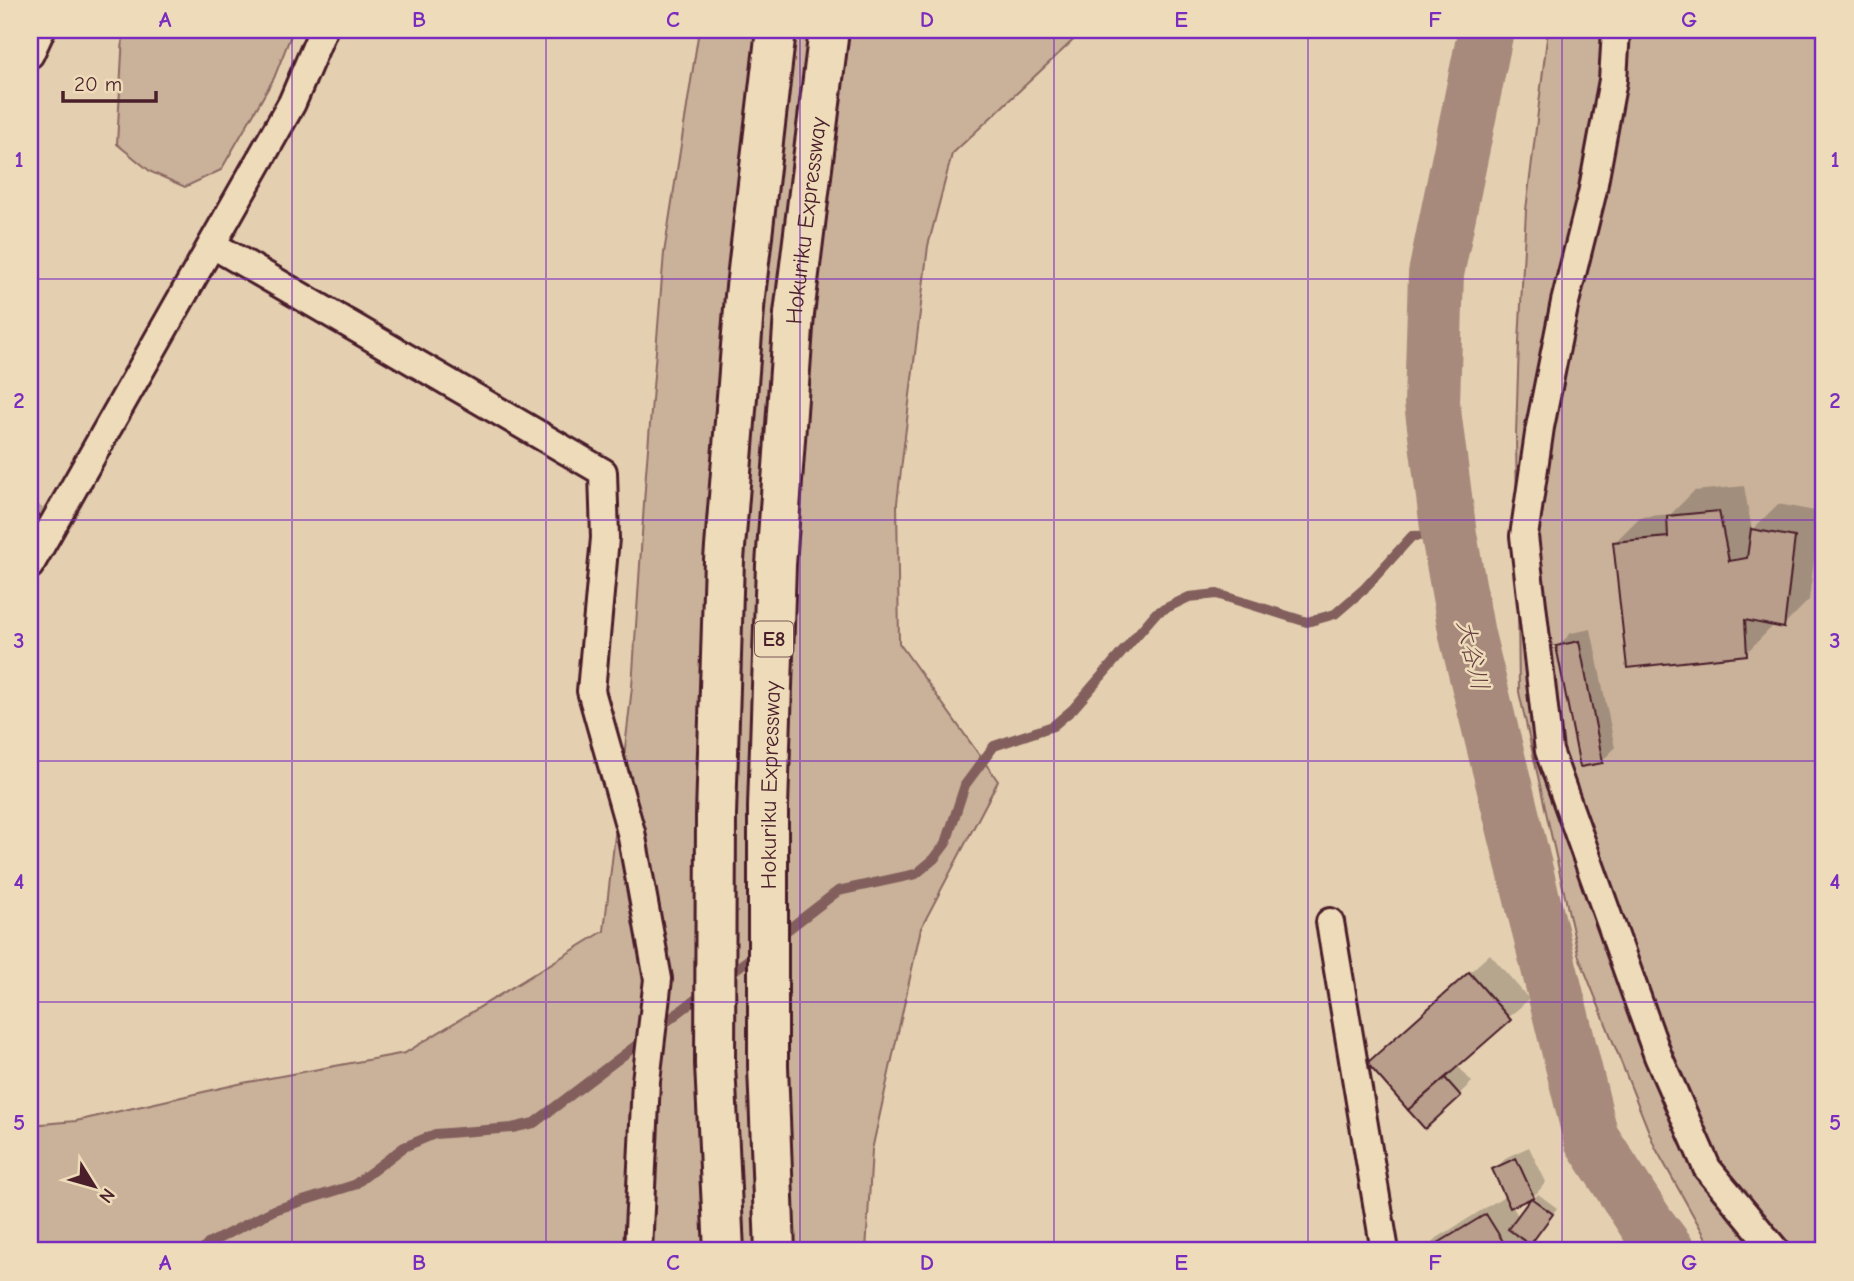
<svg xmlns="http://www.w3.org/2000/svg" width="1854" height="1281" font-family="'Comic Neue','Klee One',sans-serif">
<rect width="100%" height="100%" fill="#e4d0b1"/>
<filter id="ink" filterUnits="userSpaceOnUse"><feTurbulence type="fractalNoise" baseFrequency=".0143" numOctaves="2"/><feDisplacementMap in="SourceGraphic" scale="14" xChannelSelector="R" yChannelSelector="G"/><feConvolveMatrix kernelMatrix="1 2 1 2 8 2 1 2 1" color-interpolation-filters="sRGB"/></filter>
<g filter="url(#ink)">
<g fill="#cab29a" stroke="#8a6862" stroke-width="2">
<path d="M126,30H293L274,78L221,170L185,187L151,172L117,144L123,35Z"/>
<path d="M699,30H1084L952,154L928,246L897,503L899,643L998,781L921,928L872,1150L866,1251H30V1125L76,1121L243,1083L405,1053L604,931L632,687L646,473L664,253Z"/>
<path d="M1548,30H1824V1251H1717L1707,1240L1655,1147L1578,954L1519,692L1516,435L1519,342L1526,210Z"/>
</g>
<g fill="#0003">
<path d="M1744,486L1752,530L1778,504L1820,512L1809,600L1783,626L1771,624L1772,627L1746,653L1615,542L1640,517L1671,514L1694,491Z"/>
<path d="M30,498L44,509L30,527Z"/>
<path d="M1591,629L1615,748L1602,761L1558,646L1571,633Z"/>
<path d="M1490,954L1529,999L1457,1065L1472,1082L1425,1126L1369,1063Z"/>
<path d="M1529,1147L1546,1182L1537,1193L1512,1205L1519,1218L1538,1194L1557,1208L1533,1240L1537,1247L1532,1251H1424L1437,1238L1506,1195L1494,1170L1507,1157Z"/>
</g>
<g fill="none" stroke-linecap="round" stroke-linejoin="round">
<g stroke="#825f5b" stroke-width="10">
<path d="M777,938L838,891L916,874L934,859L946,843L965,785L994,746L1053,726L1073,709L1156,613L1189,597L1217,594L1307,622L1335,614L1364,589L1412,536L1449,535"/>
<path d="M724,978L757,953"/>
<path d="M657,1029L704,993"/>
<path d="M202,1251L208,1244L274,1210L354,1185L404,1147L435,1134L512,1128L534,1123L646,1038"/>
</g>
<path stroke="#a78a7b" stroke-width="56" d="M1486,30L1436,274L1432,403L1449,535L1467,635L1591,1138L1646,1223L1667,1251"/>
</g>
<g fill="#b99e8c" stroke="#4a1f2b" stroke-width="2">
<path d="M30,508L39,515L30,527Z"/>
<path d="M1719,511L1729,561L1747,558L1751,529L1795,537L1784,628L1745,620L1747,655L1627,668L1613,542L1668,537L1667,516Z"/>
<path d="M1579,641L1603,763L1580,767L1556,646Z"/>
<path d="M1469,972L1511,1020L1408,1110L1367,1063Z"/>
<path d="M1445,1078L1461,1096L1425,1129L1408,1110Z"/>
<path d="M1516,1158L1534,1197L1510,1208L1492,1169Z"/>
<path d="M1531,1198L1553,1214L1530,1245L1508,1229Z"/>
<path d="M1486,1214L1509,1251H1425Z"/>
</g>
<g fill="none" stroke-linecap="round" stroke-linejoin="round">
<g stroke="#4a1f2b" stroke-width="32">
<g id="street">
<path d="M1616,30L1613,80L1592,194L1565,302L1540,427L1524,536L1549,751L1658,1056L1707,1168L1776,1251"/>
<path d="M30,54L41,30"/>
<path d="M213,245L603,472L605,538L591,691L631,832L658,979L646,1081L638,1251"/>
<path d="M30,565L292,103L323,30"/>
<path d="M1330,922L1385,1251"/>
</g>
</g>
<g stroke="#4a1f2b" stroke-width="44">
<g id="highway">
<path d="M724,1251L715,1064L716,815L724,560L745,296L776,30"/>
<path id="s1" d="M775,1251L768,1066V807L776,565L794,314L829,30"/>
</g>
</g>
<use href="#street" stroke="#eedbb9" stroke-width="26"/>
<use href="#highway" stroke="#eedbb9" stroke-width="38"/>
<g stroke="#4a1f2b" stroke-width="8">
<path id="rail" d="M30,1238L34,1251"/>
</g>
<use href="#rail" stroke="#eedbb9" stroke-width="5" stroke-dasharray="16" stroke-linecap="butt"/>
</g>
</g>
<path fill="none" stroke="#7b2cbf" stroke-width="2" stroke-opacity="0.55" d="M292,30V1251M546,30V1251M800,30V1251M1054,30V1251M1308,30V1251M1562,30V1251M30,279H1824M30,520H1824M30,761H1824M30,1002H1824"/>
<g text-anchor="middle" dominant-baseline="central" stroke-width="5" stroke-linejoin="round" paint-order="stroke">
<rect fill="#eedbb9" stroke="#7b5756" stroke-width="2" x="755" y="621.5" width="38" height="35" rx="5"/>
<g font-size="21" font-weight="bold" fill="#4a1f2b">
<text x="774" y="639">E8</text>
</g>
<g font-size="23" fill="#4a1f2b" stroke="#eedbb9">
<text stroke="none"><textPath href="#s1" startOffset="1032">Hokuriku Expressway</textPath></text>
<text stroke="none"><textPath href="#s1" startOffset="466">Hokuriku Expressway</textPath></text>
</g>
<g font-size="24" font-style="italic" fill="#663f43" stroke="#eedbb9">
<text transform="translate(1473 655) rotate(77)">大谷川</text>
</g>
</g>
<rect width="1854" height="1281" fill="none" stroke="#eedbb9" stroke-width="77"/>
<g transform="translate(94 1186) rotate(127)" stroke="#eedbb9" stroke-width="5" paint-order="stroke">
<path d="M0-5L12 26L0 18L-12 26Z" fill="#4a1f2b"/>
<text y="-10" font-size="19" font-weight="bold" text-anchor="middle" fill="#4a1f2b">N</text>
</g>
<path d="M63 91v10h93v-10" fill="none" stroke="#4a1f2b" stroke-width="3.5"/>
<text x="74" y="91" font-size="21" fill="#4a1f2b" stroke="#eedbb9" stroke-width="5" paint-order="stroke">20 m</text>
<rect x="38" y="38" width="1777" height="1204" fill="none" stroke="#7b2cbf" stroke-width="2.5"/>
<g font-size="23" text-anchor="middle" font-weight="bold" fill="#7b2cbf">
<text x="165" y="27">A</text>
<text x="419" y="27">B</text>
<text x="673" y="27">C</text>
<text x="927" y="27">D</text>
<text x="1181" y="27">E</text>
<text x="1435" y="27">F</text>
<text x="1689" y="27">G</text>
<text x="19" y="167">1</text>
<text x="1835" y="167">1</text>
<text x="19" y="408">2</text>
<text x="1835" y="408">2</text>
<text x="19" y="648">3</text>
<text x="1835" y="648">3</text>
<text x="19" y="889">4</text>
<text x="1835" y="889">4</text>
<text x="19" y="1130">5</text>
<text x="1835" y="1130">5</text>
<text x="165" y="1270">A</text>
<text x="419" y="1270">B</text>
<text x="673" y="1270">C</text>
<text x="927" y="1270">D</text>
<text x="1181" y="1270">E</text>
<text x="1435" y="1270">F</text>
<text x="1689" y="1270">G</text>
</g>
</svg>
